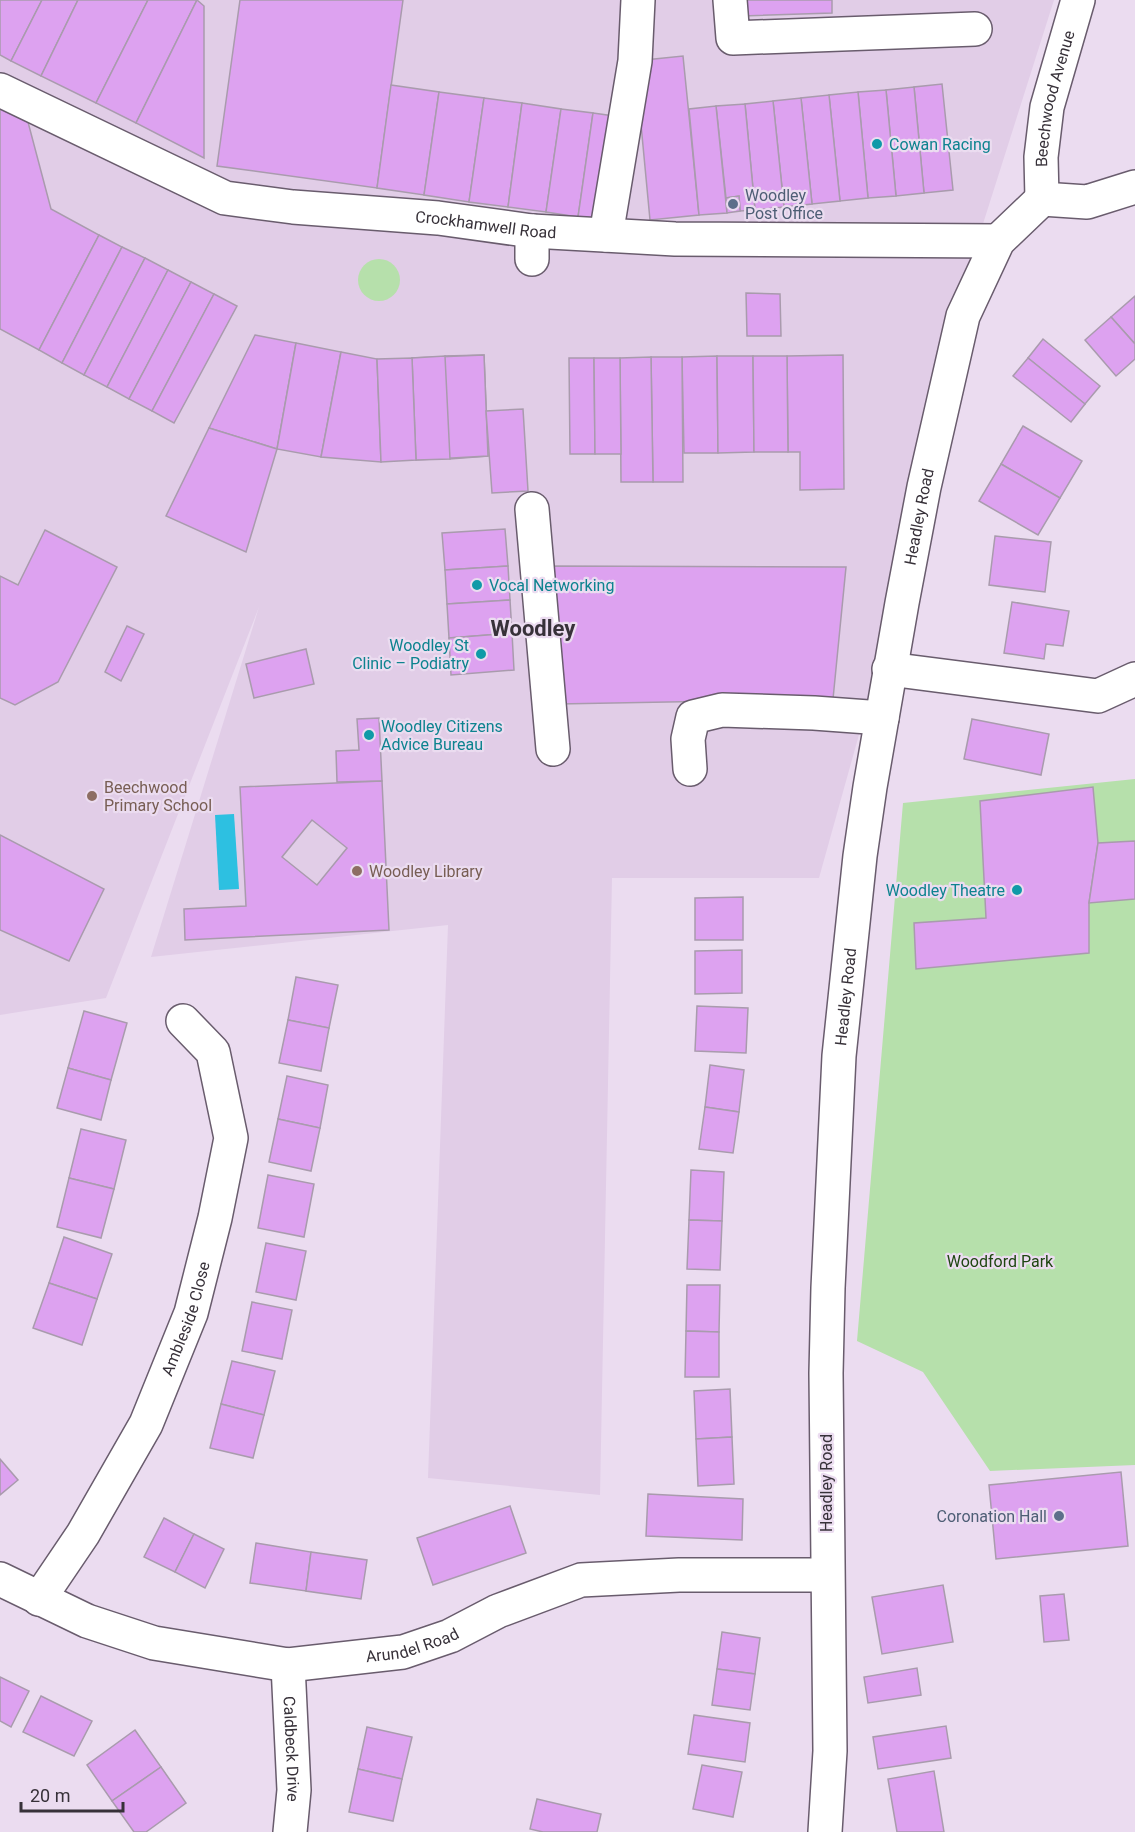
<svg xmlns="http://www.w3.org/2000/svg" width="1135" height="1832" font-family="Roboto,sans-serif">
<rect width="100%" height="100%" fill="#ebdcf0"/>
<path fill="#e1cde7" d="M0,0H1054L936,372L865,713L819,878H612L600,1495L428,1478L448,925L151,957L259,607L106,998L0,1015Z"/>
<g fill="#b6e0ab">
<circle cx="379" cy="280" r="21"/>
<path d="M1135,779V1465L990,1471L923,1372L857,1341L903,803Z"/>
</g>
<path fill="#2dc0e1" d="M234,814L239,889L219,890L215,815Z"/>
<g fill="#dda2f0" stroke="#a99bad" stroke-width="1.5" fill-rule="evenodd">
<path d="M0,0H42L11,61L0,55Z"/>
<path d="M42,0H78L41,76L11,61Z"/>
<path d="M78,0H148L96,103L41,76Z"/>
<path d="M148,0H197L136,123L96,103Z"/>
<path d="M197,0L204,6V158L136,123Z"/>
<path d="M240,0H403L377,188L217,166Z"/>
<path d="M742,0H832V13L743,16Z"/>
<path d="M683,56L699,215L650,220L635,61Z"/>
<path d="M942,84L953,190L924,193L914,87Z"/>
<path d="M391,85L439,92L424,195L377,188Z"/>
<path d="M914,87L924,193L896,196L886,90Z"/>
<path d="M886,90L896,196L868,198L858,92Z"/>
<path d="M439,92L484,98L469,202L424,195Z"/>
<path d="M858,92L868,198L840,201L829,95Z"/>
<path d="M829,95L840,201L812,204L801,98Z"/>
<path d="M484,98L522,103L508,207L469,202Z"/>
<path d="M801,98L812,204L784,207L773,101Z"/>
<path d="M773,101L784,207L755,210L745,104Z"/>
<path d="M522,103L561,109L546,212L508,207Z"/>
<path d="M745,104L755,210L740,211L739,196L726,198L716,106Z"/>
<path d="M716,106L727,213L699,215L689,109Z"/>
<path d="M0,108L28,122L51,209L99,235L39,350L0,329Z"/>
<path d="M561,109L593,113L578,217L546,212Z"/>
<path d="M593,113L621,117L606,221L578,217Z"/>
<path d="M739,196L740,211L727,213L726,198Z"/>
<path d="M99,235L122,247L62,363L39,350Z"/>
<path d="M122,247L145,258L84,375L62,363Z"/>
<path d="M145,258L168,270L107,387L84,375Z"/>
<path d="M168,270L191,282L129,399L107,387Z"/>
<path d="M191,282L214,294L152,411L129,399Z"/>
<path d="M746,293L780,294L781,336H747Z"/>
<path d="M214,294L237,306L174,423L152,411Z"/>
<path d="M1135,296V344L1111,317Z"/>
<path d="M1111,317L1135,344V359L1116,376L1085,340Z"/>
<path d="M255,335L296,343L277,449L209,428Z"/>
<path d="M1043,339L1100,386L1085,404L1028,358Z"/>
<path d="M296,343L341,352L321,457L277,449Z"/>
<path d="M341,352L377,359L381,462L321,457Z"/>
<path d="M484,355L488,456L450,459L445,356Z"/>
<path d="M484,355L488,456L416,460L412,358Z"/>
<path d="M843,355L844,489L800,490V452H788L787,356Z"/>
<path d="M445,356L450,459L416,460L412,358Z"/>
<path d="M717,356L718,453H684L682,357Z"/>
<path d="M717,356H753L754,452L718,453Z"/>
<path d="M753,356H787L788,452H754Z"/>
<path d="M651,357H682L683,482H653Z"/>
<path d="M651,357L653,482H621L620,358Z"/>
<path d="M412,358L416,460L381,462L377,359Z"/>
<path d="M569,358H594L595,454H570Z"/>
<path d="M594,358H620L621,454H595Z"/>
<path d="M1028,358L1085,404L1071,422L1013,376Z"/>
<path d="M523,409L528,491L492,493L486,411Z"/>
<path d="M1023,426L1082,461L1060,498L1001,464Z"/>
<path d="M209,428L277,449L246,552L166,516Z"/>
<path d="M1001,464L1060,498L1038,535L979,501Z"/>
<path d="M505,529L508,566L445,570L442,533Z"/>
<path d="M45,530L117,567L58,682L15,705L0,698V576L18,585Z"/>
<path d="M995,536L1051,542L1045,592L989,585Z"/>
<path d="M508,566L510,600L447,604L445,570Z"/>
<path d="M554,566L846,567L833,699L558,704Z"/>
<path d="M510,600L512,633L449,638L447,604Z"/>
<path d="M1012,602L1069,611L1063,646L1046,644L1044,659L1004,653Z"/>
<path d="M127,626L144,634L121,681L105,672Z"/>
<path d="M512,633L514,670L451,675L449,638Z"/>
<path d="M306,649L314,684L254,698L246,664Z"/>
<path d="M379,718L382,781L337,782L336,751L359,750L357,719Z"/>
<path d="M972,719L1049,734L1041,775L964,759Z"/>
<path d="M382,781L389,930L185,940L184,909L246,906L240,787ZM312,820L347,848L317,885L282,857Z"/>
<path d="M1093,787L1098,843L1089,903V953L916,969L914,923L986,918L980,801Z"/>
<path d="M0,835L104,889L69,961L0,930Z"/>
<path d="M1135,841V899L1089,903L1098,843Z"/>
<path d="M743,897V940H695V898Z"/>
<path d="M742,950V993L695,994V951Z"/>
<path d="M296,977L338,985L329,1028L288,1020Z"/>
<path d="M697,1006L748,1008L746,1053L695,1051Z"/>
<path d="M84,1011L127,1023L111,1080L68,1068Z"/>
<path d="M288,1020L329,1028L321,1071L279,1063Z"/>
<path d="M710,1065L744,1070L739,1112L705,1107Z"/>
<path d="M68,1068L111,1080L101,1120L57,1108Z"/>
<path d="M287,1076L328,1085L320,1128L278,1119Z"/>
<path d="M705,1107L739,1112L733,1153L699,1149Z"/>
<path d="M278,1119L320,1128L311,1171L269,1162Z"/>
<path d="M81,1129L126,1140L114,1189L69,1178Z"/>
<path d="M691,1170L724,1172L722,1221L689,1220Z"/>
<path d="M268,1175L314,1184L304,1237L258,1228Z"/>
<path d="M69,1178L114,1189L101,1238L57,1227Z"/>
<path d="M689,1220L722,1221L720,1270L687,1269Z"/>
<path d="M64,1237L112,1254L97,1299L49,1283Z"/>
<path d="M266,1243L306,1251L296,1300L256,1292Z"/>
<path d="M49,1283L97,1299L82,1345L33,1328Z"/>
<path d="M687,1285H720L719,1332L686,1331Z"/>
<path d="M252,1302L292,1310L282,1359L242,1351Z"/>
<path d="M686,1331L719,1332V1377H685Z"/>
<path d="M232,1361L275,1371L264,1415L221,1404Z"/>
<path d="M730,1389L732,1437L696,1439L694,1391Z"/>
<path d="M221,1404L264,1415L253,1458L210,1448Z"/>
<path d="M732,1437L734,1484L698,1486L696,1439Z"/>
<path d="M0,1459L18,1480L0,1495Z"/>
<path d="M1121,1472L1128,1546L996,1559L989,1485Z"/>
<path d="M648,1494L743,1499L742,1540L646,1536Z"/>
<path d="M510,1506L526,1553L433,1585L417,1538Z"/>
<path d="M164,1518L194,1534L175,1572L144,1557Z"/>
<path d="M194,1534L224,1549L205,1588L175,1572Z"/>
<path d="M256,1543L311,1552L306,1591L250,1583Z"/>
<path d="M311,1552L367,1560L361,1599L306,1591Z"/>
<path d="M943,1585L953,1642L882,1654L872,1597Z"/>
<path d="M1064,1594L1069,1640L1044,1642L1040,1596Z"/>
<path d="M722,1632L760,1638L755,1674L717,1669Z"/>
<path d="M917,1668L921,1695L868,1703L864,1677Z"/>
<path d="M717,1669L755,1674L750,1710L712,1705Z"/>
<path d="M0,1677L29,1691L11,1727L0,1721Z"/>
<path d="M41,1696L92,1721L74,1756L23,1732Z"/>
<path d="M694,1715L750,1723L745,1762L688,1754Z"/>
<path d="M946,1726L951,1758L878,1769L873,1737Z"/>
<path d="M367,1727L412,1737L402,1779L358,1769Z"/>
<path d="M135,1730L161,1767L112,1801L87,1765Z"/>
<path d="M702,1765L742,1772L733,1817L693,1809Z"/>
<path d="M161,1767L186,1803L146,1832H134L112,1801Z"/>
<path d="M358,1769L402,1779L393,1821L349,1812Z"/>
<path d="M934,1771L944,1832H897L888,1779Z"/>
<path d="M537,1799L601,1814L597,1832H543L530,1829Z"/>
</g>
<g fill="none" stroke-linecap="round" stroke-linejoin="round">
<g stroke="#695c6d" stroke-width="36">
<g id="minor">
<path d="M730,0L733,38L975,29"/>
<path id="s1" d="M0,90L225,198L293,207L438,218L532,231L675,239L998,241"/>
<path id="s2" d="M1042,199L1041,157L1047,107L1078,0"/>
<path d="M1042,199L1087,202L1135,187"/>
<path d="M532,231V259"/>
<path d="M606,235L635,61L638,0"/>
<path d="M532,509L553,749"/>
<path d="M889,669L1098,696L1135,679"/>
<path d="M690,769L688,739L693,717L722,710L814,713L882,718"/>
<path id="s3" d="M0,1579L87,1621L154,1643L288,1665L403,1652L450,1636L498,1611L581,1580L679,1575H826"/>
<path id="s4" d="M39,1599L83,1534L146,1424L191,1313L215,1218L231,1138L213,1052L183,1021"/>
<path id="s5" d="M288,1665L294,1790L290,1832"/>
<path id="s6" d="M825,1832L830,1751L826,1373L828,1288L839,1056L860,856L870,787L902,603L924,487L963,316L998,241L1042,199"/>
</g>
</g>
<use href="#minor" stroke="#fff" stroke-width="33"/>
</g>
<g fill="#0f9aa8" stroke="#ebdcf0" stroke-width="2">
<circle cx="877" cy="144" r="6"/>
<circle cx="477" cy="585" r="6"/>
<circle cx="481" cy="654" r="6"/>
<circle cx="369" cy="735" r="6"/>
<circle cx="1017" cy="890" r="6"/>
</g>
<g fill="#5c6f8a" stroke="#ebdcf0" stroke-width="2">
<circle cx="733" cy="204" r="6"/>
<circle cx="1059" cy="1516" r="6"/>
</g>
<g fill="#8d6e63" stroke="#ebdcf0" stroke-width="2">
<circle cx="92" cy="796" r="6"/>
<circle cx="357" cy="871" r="6"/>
</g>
<g text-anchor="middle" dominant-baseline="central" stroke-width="4.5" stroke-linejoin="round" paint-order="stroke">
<g font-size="16" fill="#373139" stroke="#ebdcf0">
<text stroke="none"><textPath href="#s2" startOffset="102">Beechwood Avenue</textPath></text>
<text stroke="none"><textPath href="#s1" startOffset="512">Crockhamwell Road</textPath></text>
<text stroke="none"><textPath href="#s6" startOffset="1322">Headley Road</textPath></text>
<text stroke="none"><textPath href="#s6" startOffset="836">Headley Road</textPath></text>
<text stroke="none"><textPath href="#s4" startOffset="318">Ambleside Close</textPath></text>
<text transform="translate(826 1483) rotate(-90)">Headley Road</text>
<text stroke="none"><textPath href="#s3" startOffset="429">Arundel Road</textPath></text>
<text stroke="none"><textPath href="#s5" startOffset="84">Caldbeck Drive</textPath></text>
</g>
<g font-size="16" fill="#0d838f" stroke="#ebdcf0" text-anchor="start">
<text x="889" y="144">Cowan Racing</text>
<text x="489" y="585">Vocal Networking</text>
<text x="469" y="645" text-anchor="end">Woodley St<tspan x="469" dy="18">Clinic – Podiatry</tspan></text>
<text x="381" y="726">Woodley Citizens<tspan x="381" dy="18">Advice Bureau</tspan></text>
<text x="1005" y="890" text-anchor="end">Woodley Theatre</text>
</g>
<g font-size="16" fill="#4e5e75" stroke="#ebdcf0" text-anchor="start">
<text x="745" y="195">Woodley<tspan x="745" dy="18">Post Office</tspan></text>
<text x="1047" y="1516" text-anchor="end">Coronation Hall</text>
</g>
<g font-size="16" fill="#785e54" stroke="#ebdcf0" text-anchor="start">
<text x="104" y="787">Beechwood<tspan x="104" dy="18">Primary School</tspan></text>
<text x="369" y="871">Woodley Library</text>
</g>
<g font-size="16" fill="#1e4611" stroke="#ebdcf0">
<text x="1000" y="1261">Woodford Park</text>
</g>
<g font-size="22" font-weight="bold" fill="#373139" stroke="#ebdcf0">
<text x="533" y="628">Woodley</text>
</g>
</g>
<path d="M21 1802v9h102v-9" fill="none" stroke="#373139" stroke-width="3"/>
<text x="30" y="1802" font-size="18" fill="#373139" stroke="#ebdcf0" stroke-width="4.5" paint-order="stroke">20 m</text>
</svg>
